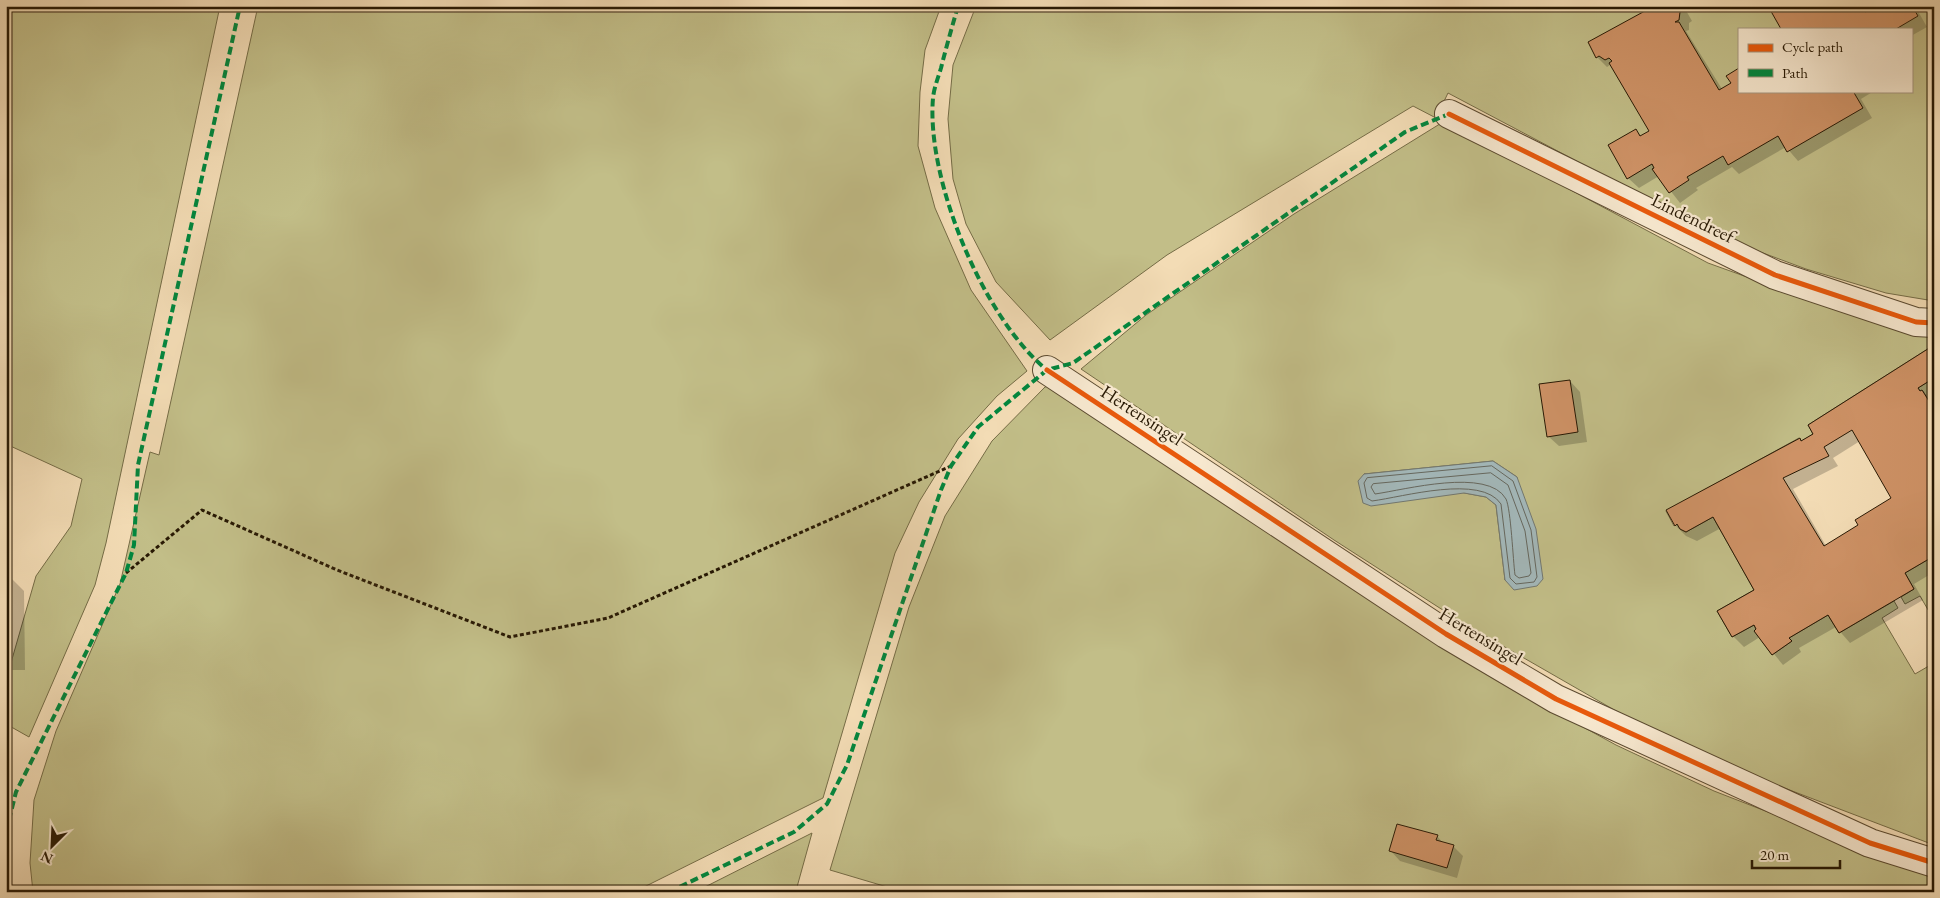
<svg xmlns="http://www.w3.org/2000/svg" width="1940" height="898" font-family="'EB Garamond',serif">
<rect width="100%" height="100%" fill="#f3dcb5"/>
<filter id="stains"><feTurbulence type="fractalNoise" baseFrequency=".004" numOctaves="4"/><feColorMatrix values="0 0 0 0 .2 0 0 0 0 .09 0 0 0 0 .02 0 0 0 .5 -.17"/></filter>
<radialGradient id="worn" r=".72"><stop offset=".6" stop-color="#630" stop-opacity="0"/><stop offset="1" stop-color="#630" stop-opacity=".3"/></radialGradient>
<g fill="#c2be88" stroke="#756c46" fill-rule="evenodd">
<path d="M6,6H220L106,543L95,585L29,737L6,724V680L36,576L71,526L82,479L6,444Z"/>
<path d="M258,6H941L925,50L920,92L918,146L935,208L971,290L1027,371L997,396L958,439L919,502L895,553L823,798L634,892H33L30,863L34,800L56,731L120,584L150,452L159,455Z"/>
<path d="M976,6H1934V301L1886,293L1806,269L1720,237L1448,93L1436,118L1413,106L1167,255L1050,340L996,282L966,224L953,179L948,119L953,65ZM1739,29H1911V91H1739Z"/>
<path d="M1443,122L1708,263L1797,295L1934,328V345L1808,425L1813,434L1802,441L1799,438L1666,511L1674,526L1677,524L1680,529L1686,532L1713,517L1754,590L1717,611L1732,637L1754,625L1756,629L1755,631L1772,655L1792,641L1789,638L1828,615L1839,633L1894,601L1898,608L1882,618L1915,674L1934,663V845L1737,770L1644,727L1463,623L1334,540L1081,369L1146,315L1294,214ZM1493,461L1517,477L1505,580L1496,505L1486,497L1364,474Z"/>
<path d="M1934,378V409L1923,391H1920L1918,388Z"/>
<path d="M1058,383L1104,420L1175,471L1356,584L1505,684L1616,745L1714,791L1822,833L1934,873V892H904L830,870L909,607L945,516L992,441L1045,387Z"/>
<path d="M1934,556V620L1920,596L1905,604L1901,597L1914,589L1905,573Z"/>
<path d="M812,833L797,887L810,892H695Z"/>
</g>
<path fill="#a3b8ba" stroke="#727871" d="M1493,461L1517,477L1536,529L1543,579L1537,586L1514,590L1505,580L1496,505L1486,497L1464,493L1371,506L1363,503L1358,481L1364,474Z"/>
<g fill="#0003" fill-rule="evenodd">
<path d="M1657,6L1684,7L1692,21L1689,23V30L1686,31L1722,89L1874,91L1861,99L1872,118L1798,161L1786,147L1739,174L1732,167L1696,188L1698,190L1680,203L1659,176L1639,188L1628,178L1636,130L1642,137L1651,131L1614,68L1610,65L1607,67L1597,57Z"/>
<path d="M1770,6H1865L1868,12L1877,6H1915L1927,27L1911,36V29H1783Z"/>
<path d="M1934,346V394L1928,398L1934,404V572L1914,584L1923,600L1850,643L1836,627L1799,648L1801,652L1783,665L1760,637L1744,647L1733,636L1719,612L1756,590L1721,528L1697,541L1686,536L1676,526L1668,511L1802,442ZM1860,441L1893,498L1860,526L1826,546L1793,489L1838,466L1833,458Z"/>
<path d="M1570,381L1580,392L1587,442L1559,446L1548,436Z"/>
<path d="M6,576H9L24,591L25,670H6Z"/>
<path d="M1437,836L1443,843L1453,846L1463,856L1457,878L1400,861L1390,850Z"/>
</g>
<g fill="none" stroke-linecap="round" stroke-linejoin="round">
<g stroke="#66685f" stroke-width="1">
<path d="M1492,466L1513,481L1531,530L1537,577L1534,582L1516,584L1510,578L1501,504C1481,474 1403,497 1372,501L1367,498L1364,483L1367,478Z"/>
<path d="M1491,473L1508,485L1525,531L1531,573L1529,576L1519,578L1515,575C1513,560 1511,510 1506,499C1488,467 1404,490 1375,494L1371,487L1373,484Z"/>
</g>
</g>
<g fill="#ce9266" stroke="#281904" fill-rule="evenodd">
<path d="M1654,6H1680L1682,11L1680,12L1679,20L1675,22H1679L1719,90L1731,83L1726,76L1739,68V91H1853L1863,108L1787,152L1778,136L1728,165L1723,156L1687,177L1689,180L1669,193L1652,169L1654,168L1652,164L1627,179L1608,145L1636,129L1640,136L1649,131L1609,63L1612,61L1609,58L1605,60L1599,56L1596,58L1588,42Z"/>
<path d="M1768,6H1862L1865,12L1875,6H1912L1918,16L1896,29H1781Z"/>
<path d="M1934,345V378L1918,388L1920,391L1922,390L1934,409V556L1905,573L1914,589L1839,633L1828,615L1789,638L1792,641L1772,655L1754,631L1756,629L1754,625L1732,637L1717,611L1754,590L1713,517L1686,532L1680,529L1677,524L1675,526L1666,510L1800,438L1801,441L1813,434L1808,425ZM1852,430L1891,498L1855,520L1858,525L1824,546L1783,478L1829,456L1824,447Z"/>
<path d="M1570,380L1578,432L1547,437L1539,384Z"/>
<rect x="6" y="574" width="4" height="82"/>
<path d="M1397,824L1438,835L1436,840L1454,845L1447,868L1389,851Z"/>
</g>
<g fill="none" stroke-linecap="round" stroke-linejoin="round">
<g stroke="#5b4a30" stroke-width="30">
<g id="minor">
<path d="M1449,114L1775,275L1916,322L1934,323"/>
<path d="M1047,370L1446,634L1556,699L1870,843L1934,863"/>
</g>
</g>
<path stroke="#281904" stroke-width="3" stroke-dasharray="4 2.5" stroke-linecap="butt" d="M126,573L202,510L337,570L510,637L608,618L951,466"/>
<use href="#minor" stroke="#f7e8cf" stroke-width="28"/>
<g stroke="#00873e" stroke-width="4" stroke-dasharray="8 4" stroke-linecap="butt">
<path d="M958,6C952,27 946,48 941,68C938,78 934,88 933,98C926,179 983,318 1047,370"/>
<path d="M6,832L16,792L126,573L134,545L138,465L240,6"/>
<path d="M669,892L794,832L827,804L847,765L941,490L951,466L978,427L1047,370L1073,363L1405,132L1449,114"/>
</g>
<g stroke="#f7e8cf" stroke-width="8">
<g id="cycleway">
<path d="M1449,114L1775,275L1916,322L1934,323"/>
<path d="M1047,370L1446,634L1556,699L1870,843L1934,863"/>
</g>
</g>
<use href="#cycleway" stroke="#e8590c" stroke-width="5"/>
</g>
<g text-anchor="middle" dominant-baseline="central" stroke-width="4.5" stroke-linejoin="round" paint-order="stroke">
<g font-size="19" fill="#281904" stroke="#f7e8cf">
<text transform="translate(1693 218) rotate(26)">Lindendreef</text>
<text transform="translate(1142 415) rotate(33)">Hertensingel</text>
<text transform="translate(1481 636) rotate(31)">Hertensingel</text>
</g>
</g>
<rect width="1940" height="898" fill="none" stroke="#f3dcb5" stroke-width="25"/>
<rect x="8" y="8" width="1925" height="883" fill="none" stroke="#281904" stroke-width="2.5"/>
<rect x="12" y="12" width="1915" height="873" fill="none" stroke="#281904"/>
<rect x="1738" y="28" width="175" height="65" fill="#f7e8cf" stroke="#a4957e"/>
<rect x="1748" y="44" width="25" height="8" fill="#e8590c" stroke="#a4957e"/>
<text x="1782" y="52" font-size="15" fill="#281904">Cycle path</text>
<rect x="1748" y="69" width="25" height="8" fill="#00873e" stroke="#a4957e"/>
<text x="1782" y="78" font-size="15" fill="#281904">Path</text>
<g transform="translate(52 846) rotate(204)" stroke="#f7e8cf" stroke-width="4" paint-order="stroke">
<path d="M0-4L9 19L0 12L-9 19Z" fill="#281904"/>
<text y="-8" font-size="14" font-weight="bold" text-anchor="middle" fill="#281904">N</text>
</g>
<path d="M1752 860v8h88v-8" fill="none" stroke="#281904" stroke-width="2.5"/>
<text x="1760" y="860" font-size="15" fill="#281904" stroke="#f7e8cf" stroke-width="4" paint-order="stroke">20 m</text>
<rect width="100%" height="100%" filter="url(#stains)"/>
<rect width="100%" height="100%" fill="url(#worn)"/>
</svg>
